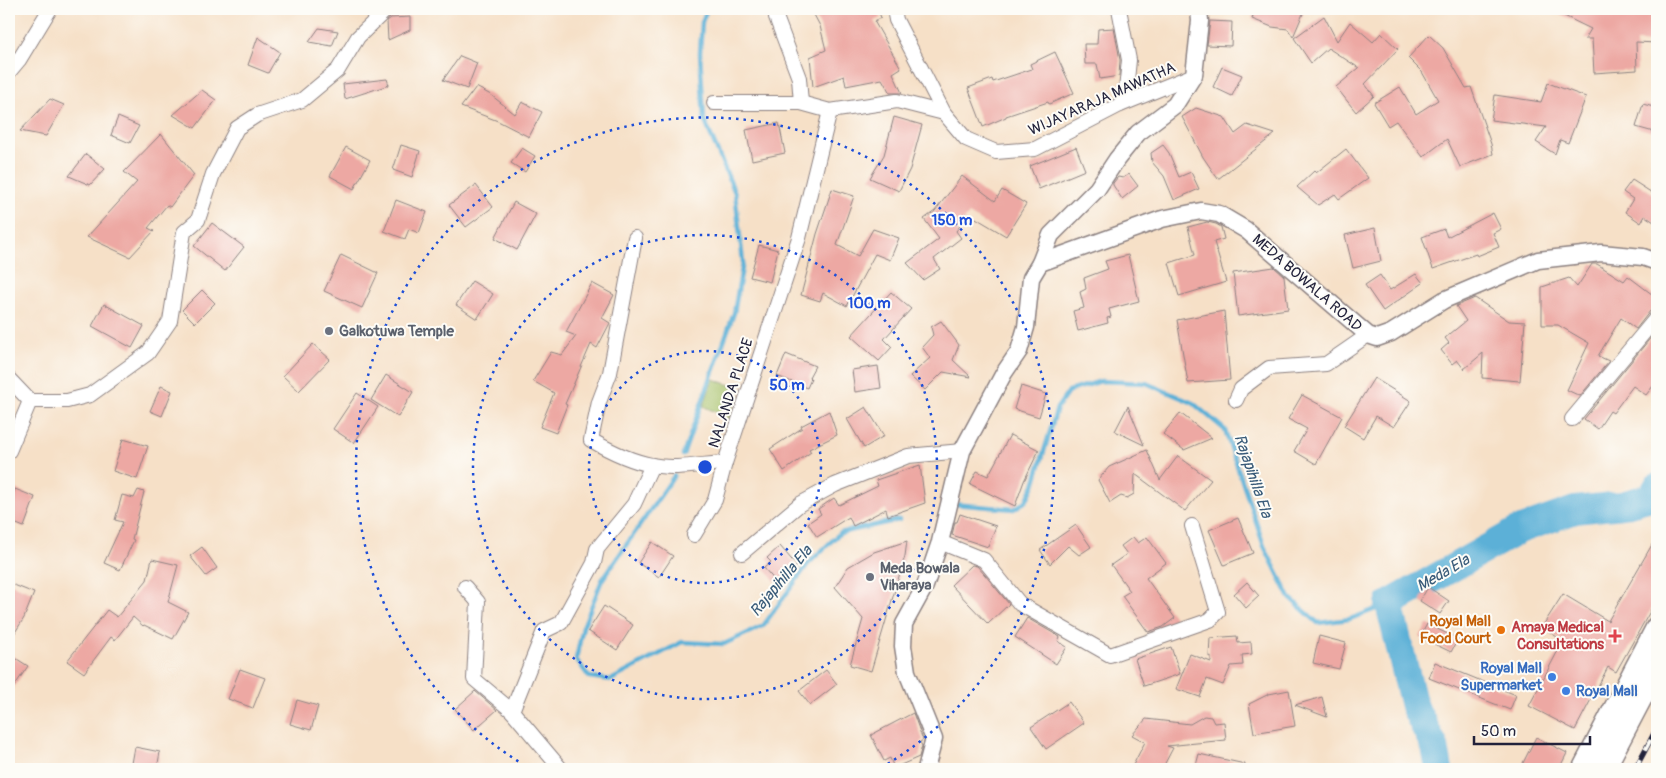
<svg xmlns="http://www.w3.org/2000/svg" width="1666" height="778" font-family="Pangolin,sans-serif">
<rect width="100%" height="100%" fill="#fdfcf7"/>
<filter id="ink" filterUnits="userSpaceOnUse"><feTurbulence type="fractalNoise" baseFrequency=".02" numOctaves="2"/><feDisplacementMap in="SourceGraphic" scale="10" xChannelSelector="R" yChannelSelector="G"/><feConvolveMatrix kernelMatrix="1 2 1 2 8 2 1 2 1" color-interpolation-filters="sRGB"/></filter>
<filter id="wash" filterUnits="userSpaceOnUse"><feTurbulence type="fractalNoise" baseFrequency=".0096" numOctaves="4" result="noise"/><feDisplacementMap in="SourceGraphic" scale="20" xChannelSelector="R" yChannelSelector="G"/><feGaussianBlur stdDeviation="1.12" result="paint"/><feColorMatrix in="noise" values="0 0 0 0 0 0 0 0 0 0 0 0 0 0 0 0 0 1.4 0 .05"/><feComposite in="paint" operator="in"/></filter>
<g filter="url(#wash)">
<rect width="100%" height="100%" fill="#f6e0c7"/>
<path fill="#a5c067" stroke="#647151" d="M713,379L736,387L732,398L735,400L730,419L703,406Z"/>
<g fill="none" stroke-linecap="round" stroke-linejoin="round">
<g stroke="#5bb0d7" stroke-width="4.5">
<path d="M683,455L734,313L743,262L735,193L704,119L700,53L702,22L707,9"/>
<path d="M674,476L602,580L583,627L576,659L589,677L611,680L682,642L724,644L763,626L808,564L840,533L899,520"/>
<path d="M953,504L1014,509L1026,501L1034,485L1057,408L1069,391L1101,381L1146,383L1193,403L1225,430L1264,546L1290,598L1318,623L1350,619L1389,604"/>
</g>
<path stroke="#5bb0d7" stroke-width="28" d="M1439,769L1435,747L1414,706L1389,604L1519,530L1575,510L1622,505L1651,497L1657,487"/>
</g>
<g id="blocks">
<g fill="#eda8a3">
<path d="M811,9H878L881,18L874,21L901,68L893,73L902,93H890L882,79L846,86L844,76L813,87L810,57L826,50L820,26Z"/>
<path d="M1255,9H1305L1293,37L1288,29L1272,27L1252,19Z"/>
<path d="M1550,9H1657V43L1636,42L1637,70L1594,73L1592,39H1585L1591,29Z"/>
<path d="M1324,16L1337,41L1350,22L1373,42L1381,33L1398,49L1365,84L1374,96L1356,112L1336,87L1359,68L1328,48L1311,63L1294,38Z"/>
<path d="M410,17V30L388,40L387,21L391,18Z"/>
<path d="M1210,21L1232,22L1231,46L1207,45Z"/>
<path d="M319,28L338,31L332,46L309,42Z"/>
<path d="M1114,28L1120,60L1119,76L1100,79L1097,64H1085L1084,44H1097L1098,29Z"/>
<path d="M1429,35L1443,48L1466,88L1471,87L1491,144L1493,154L1460,167L1447,139L1423,157L1396,121L1388,126L1374,103L1400,87L1416,114L1438,100L1422,72L1408,58Z"/>
<path d="M258,37L280,52L268,73L248,65Z"/>
<path d="M1055,52L1074,93L1049,104L1048,102L1006,116V117L983,127L968,88L992,79L993,82L1032,69L1030,64Z"/>
<path d="M460,56L477,63L467,89L443,80Z"/>
<path d="M1222,67L1242,75L1232,96L1213,87Z"/>
<path d="M387,79L389,85L345,99L343,84Z"/>
<path d="M1548,83L1586,97L1568,143L1560,140L1555,154L1536,142L1546,127L1491,120L1495,95L1541,102Z"/>
<path d="M476,87L491,95L515,114L522,102L542,112L529,137L498,121L461,107Z"/>
<path d="M202,90L216,100L195,128L173,115Z"/>
<path d="M50,99L64,105L46,136L20,131Z"/>
<path d="M1643,104L1657,108V133L1636,127Z"/>
<path d="M1196,108L1224,117L1235,134L1247,125L1275,134L1218,179L1203,157L1182,117Z"/>
<path d="M118,117L139,126L130,143L111,135Z"/>
<path d="M894,117L922,125L910,169L899,191L870,178L884,155Z"/>
<path d="M779,123L785,153L752,160L746,130Z"/>
<path d="M161,134L194,175L170,207L167,205L148,228L154,231L130,257L87,237L137,182L124,172Z"/>
<path d="M401,145L420,151L412,177L393,170Z"/>
<path d="M1163,145L1169,153L1179,177L1191,172L1199,189L1174,200L1164,176L1152,162L1151,153Z"/>
<path d="M346,147L370,160L354,189L330,176Z"/>
<path d="M1076,147L1085,170L1039,189L1030,166Z"/>
<path d="M522,148L535,156L525,172L511,163Z"/>
<path d="M1346,149L1368,178L1339,199L1335,194L1318,205L1297,187L1314,171L1316,173Z"/>
<path d="M86,154L105,169L90,185L69,176Z"/>
<path d="M1129,174L1138,186L1122,199L1113,185V183L1118,177L1123,178Z"/>
<path d="M962,176L995,201L1002,190L1026,204L1006,236L969,214L956,231L961,238L934,259L940,269L923,280L907,263L939,239L924,219L935,211Z"/>
<path d="M1632,180L1657,196V224L1645,216L1641,223L1625,212L1633,199L1623,192Z"/>
<path d="M476,185L493,207L466,227L449,205Z"/>
<path d="M832,189L854,196L837,245L858,256L873,229L899,238L890,260L875,254L847,306L823,293L820,301L801,295L817,234Z"/>
<path d="M396,200L427,212L419,233L409,229L405,239L384,231Z"/>
<path d="M514,202L536,214L517,250L495,238Z"/>
<path d="M1493,213L1501,229L1493,233L1499,247L1477,256L1476,254L1433,269L1422,237L1444,229L1447,237Z"/>
<path d="M1207,222L1216,224L1221,227L1224,239L1214,242L1226,282L1179,296L1169,263L1195,255L1188,227Z"/>
<path d="M212,223L244,247L225,271L194,246Z"/>
<path d="M1375,228L1381,261L1353,268L1345,235Z"/>
<path d="M759,245L778,250L770,282L750,277Z"/>
<path d="M341,255L378,273L362,308L324,291Z"/>
<path d="M1128,255L1139,301L1109,309L1111,317L1107,318L1108,323L1078,331L1073,311L1084,308L1080,292L1086,289L1084,278L1108,269L1105,261Z"/>
<path d="M1592,264H1597L1624,281L1628,276L1657,298V308L1650,311L1636,329L1621,318L1598,356L1609,361L1580,396L1567,390L1589,343L1558,325H1542V287L1569,278L1577,287Z"/>
<path d="M1274,267L1284,276L1288,309L1238,316L1233,273Z"/>
<path d="M1416,274L1423,283L1383,311L1365,285L1380,275L1390,290Z"/>
<path d="M472,281L493,294L477,319L456,305Z"/>
<path d="M592,283L614,295L602,318L610,323L597,348L591,344L565,404L567,405L556,433L540,427L554,393L533,381L551,352L562,355L576,336L566,332Z"/>
<path d="M202,290L215,303L195,323L182,310Z"/>
<path d="M891,292L911,309L884,339L892,347L879,361L851,336Z"/>
<path d="M1475,298L1509,321L1525,322L1520,381L1482,378L1483,353L1464,369L1457,360L1452,364L1441,350L1449,343L1445,338L1466,321L1456,306Z"/>
<path d="M104,304L144,326L132,348L92,326Z"/>
<path d="M1224,311L1230,380L1188,383L1177,320Z"/>
<path d="M941,321L959,345L953,360L971,377L943,372L925,390L910,376L930,358L922,347L933,335L931,327Z"/>
<path d="M1657,330V381L1646,395L1633,386L1613,413L1610,411L1598,429L1584,419Z"/>
<path d="M313,344L330,359L299,391L283,376Z"/>
<path d="M786,354L815,366L809,377L811,379L807,388L777,376Z"/>
<path d="M878,366L881,388L855,392L852,370Z"/>
<path d="M386,375L413,392L398,417L371,400Z"/>
<path d="M1374,378L1411,401L1394,427L1376,416L1363,438L1344,426Z"/>
<path d="M161,386L172,391L162,416L150,411Z"/>
<path d="M1021,386L1046,394L1039,417L1014,409Z"/>
<path d="M357,393L378,407L354,443L333,429Z"/>
<path d="M1302,395L1342,417L1316,464L1294,451L1307,429L1288,419Z"/>
<path d="M1128,406L1144,445L1115,431Z"/>
<path d="M866,407L884,436L864,448L847,419Z"/>
<path d="M829,411L837,435L809,449L811,452L784,471L770,449L802,428L801,426Z"/>
<path d="M1180,413L1212,438L1184,450L1163,434Z"/>
<path d="M1010,435L1039,450L1024,481L1015,506L970,484L977,471L988,476Z"/>
<path d="M123,439L148,446L137,479L113,471Z"/>
<path d="M1147,450L1160,480L1178,456L1211,480L1185,511L1135,474L1134,494L1127,498L1121,496L1110,503L1098,480L1109,467Z"/>
<path d="M920,465L925,503L888,516L886,509L853,526L849,517L817,537L808,523L821,514L818,509L834,498L839,505L878,486L876,480Z"/>
<path d="M15,489L35,497L24,527L9,521V506Z"/>
<path d="M138,490L144,492L132,539L134,540L120,570L104,563L123,522L115,520L122,495L134,498Z"/>
<path d="M960,514L996,526L988,547L952,535L955,522H957Z"/>
<path d="M1238,518L1253,553L1224,565L1209,530Z"/>
<path d="M1076,525L1091,547L1079,555L1068,546L1050,564L1040,550Z"/>
<path d="M1657,536V599L1616,672L1608,667L1575,730L1529,706L1563,641L1542,627L1563,594L1608,621Z"/>
<path d="M1133,537L1138,543L1147,537L1166,563L1146,578L1175,618L1163,627L1148,632L1122,596L1130,591L1111,565L1127,554L1121,546Z"/>
<path d="M907,541L905,556L871,671L850,665L863,619L835,587L848,567L874,552Z"/>
<path d="M652,542L673,556L659,577L638,563Z"/>
<path d="M780,546L797,566L777,583L764,568L771,562L767,558Z"/>
<path d="M202,547L217,568L206,576L190,556Z"/>
<path d="M152,559L178,565L168,602L188,612L173,639L144,625L143,626L133,617L115,640L111,637L84,673L67,661L107,610L117,617L147,580Z"/>
<path d="M972,565L977,566L985,575L1009,604L988,624L951,585Z"/>
<path d="M1247,582L1259,596L1246,608L1234,594Z"/>
<path d="M9,583L34,593L24,618L9,642Z"/>
<path d="M1428,587L1449,601L1440,614L1420,601Z"/>
<path d="M604,606L633,625L617,650L588,631Z"/>
<path d="M1027,618L1060,637L1058,641L1067,647L1056,664L1015,637Z"/>
<path d="M1427,624L1458,639L1451,652L1420,637Z"/>
<path d="M1237,636L1238,643L1251,642L1252,654L1242,655L1243,665L1231,666L1223,685L1207,679L1200,697L1176,689L1190,654L1211,662V656L1209,657L1210,638Z"/>
<path d="M1319,636L1346,643L1339,669L1313,663Z"/>
<path d="M1171,647L1180,674L1144,686L1135,659Z"/>
<path d="M9,654L28,666L9,694Z"/>
<path d="M1435,662L1516,695L1510,710L1429,678Z"/>
<path d="M240,669L265,678L253,708L228,699Z"/>
<path d="M826,670L837,684L810,705L799,691Z"/>
<path d="M1289,690L1295,726L1254,733L1249,704L1269,694Z"/>
<path d="M475,691L497,710L474,730L455,709Z"/>
<path d="M1322,697L1327,717L1295,705Z"/>
<path d="M297,700L318,706L311,730L290,724Z"/>
<path d="M1069,702L1084,723L1046,749L1031,727Z"/>
<path d="M913,713L923,740L920,742L922,746L919,757L894,768L890,758L884,761L871,735Z"/>
<path d="M1204,716L1211,717L1214,723L1224,722L1226,740L1167,746L1173,748L1162,769H1131L1145,742L1132,735L1146,719L1190,724Z"/>
<path d="M1536,737L1567,753L1559,769H1520Z"/>
<path d="M135,747L160,752L157,769H131Z"/>
<path d="M1199,754L1245,764L1244,769H1195Z"/>
</g>
</g>
</g>
<g filter="url(#ink)">
<use href="#blocks" fill-opacity="0" stroke="#8c8181" stroke-width="1"/>
<g fill="none" stroke-linecap="round" stroke-linejoin="round">
<g stroke="#8c8181" stroke-width="16">
<g id="minor">
<path d="M776,9V17L799,78L801,103"/>
<path d="M894,9L896,20L944,113L966,139L996,152L1035,149L1120,105L1194,75"/>
<path d="M1119,9L1129,60L1126,90L1120,105"/>
<path d="M9,72L19,60L50,9"/>
<path d="M714,103H801L830,111L897,101L944,113"/>
<path d="M635,238L610,373L599,402L591,440C610,451 630,461 652,465C675,470 702,464 725,463"/>
<path d="M9,379L30,401"/>
<path d="M1236,400L1241,389L1269,368L1326,364L1368,335"/>
<path d="M30,401H67L90,395L148,353L170,321L184,232L198,220L213,174L237,128L257,115L302,100L338,70L358,37L386,10L389,9"/>
<path d="M1572,419L1657,317"/>
<path d="M9,451L30,401"/>
<path d="M694,535L715,500L725,463L799,238L830,111"/>
<path d="M940,542L984,560L1020,604L1110,655L1210,620L1218,612L1192,526"/>
<path d="M742,553L800,504L835,485L908,456L962,451"/>
<path d="M465,587L478,602L474,679L512,711L561,769"/>
<path d="M512,711L544,631L561,623L594,563L597,549L634,504L652,465"/>
</g>
</g>
<g stroke="#8c8181" stroke-width="19">
<g id="tertiary">
<path d="M1040,263L1162,219L1201,211L1219,214L1246,230L1368,335L1377,338L1391,333L1444,300L1538,260L1601,253L1643,257L1657,262"/>
<path d="M926,769L934,739L907,672L903,646L904,624L925,586L940,542L962,451L1004,373L1019,351L1026,327L1031,278L1040,263L1051,235L1097,189L1117,159L1138,133L1175,105L1194,75L1200,21L1199,9"/>
</g>
</g>
<g stroke="#8c8181" stroke-width="24">
<g id="primary">
<path d="M1583,769L1657,627"/>
<path d="M1604,769L1657,668"/>
</g>
</g>
<use href="#minor" stroke="#fff" stroke-width="14"/>
<use href="#tertiary" stroke="#fff" stroke-width="16"/>
<use href="#primary" stroke="#fff" stroke-width="21"/>
<g stroke="#22223b" stroke-width="5.5">
<path id="rail" d="M1635,769L1657,728"/>
</g>
<use href="#rail" stroke="#fdfcf7" stroke-width="4" stroke-dasharray="11" stroke-linecap="butt"/>
</g>
</g>
<g fill="none" stroke="#1d4ed8" stroke-width="2.5" stroke-dasharray="2.5 5">
<circle cx="705" cy="467" r="116"/>
<circle cx="705" cy="467" r="232"/>
<path d="M531 769A349 349 0 1 1 879 769"/>
</g>
<g fill="#6b7280" stroke="#fdfcf7" stroke-width="2">
<circle cx="329" cy="331" r="5"/>
<circle cx="870" cy="577" r="5"/>
</g>
<circle fill="#e8710a" stroke="#fdfcf7" stroke-width="2" cx="1501" cy="630" r="5"/>
<path fill="#e0444e" stroke="#fdfcf7" stroke-width="2" d="M1612.5 628.5h5v5h5v5h-5v5h-5v-5h-5v-5h5z"/>
<g fill="#3f7fe0" stroke="#fdfcf7" stroke-width="2">
<circle cx="1552" cy="677" r="5"/>
<circle cx="1566" cy="691" r="5"/>
</g>
<g text-anchor="middle" dominant-baseline="central" stroke-width="4" stroke-linejoin="round" paint-order="stroke">
<g font-size="15" fill="#22223b" stroke="#fdfcf7">
<text transform="translate(1102 99) rotate(-24)">WIJAYARAJA MAWATHA</text>
<text transform="translate(1307 283) rotate(41)">MEDA BOWALA ROAD</text>
<text transform="translate(731 393) rotate(-72)">NALANDA PLACE</text>
</g>
<g font-size="15" font-weight="bold" fill="#5b616d" stroke="#fdfcf7" text-anchor="start">
<text x="339" y="331">Galkotuwa Temple</text>
<text x="880" y="568">Meda Bowala<tspan x="880" dy="17">Viharaya</tspan></text>
</g>
<g font-size="15" font-weight="bold" fill="#c56008" stroke="#fdfcf7" text-anchor="end">
<text x="1491" y="621">Royal Mall<tspan x="1491" dy="17">Food Court</tspan></text>
</g>
<g font-size="15" font-weight="bold" fill="#be3a42" stroke="#fdfcf7" text-anchor="end">
<text x="1604" y="627">Amaya Medical<tspan x="1604" dy="17">Consultations</tspan></text>
</g>
<g font-size="15" font-weight="bold" fill="#366cbe" stroke="#fdfcf7" text-anchor="end">
<text x="1542" y="668">Royal Mall<tspan x="1542" dy="17">Supermarket</tspan></text>
<text x="1576" y="691" text-anchor="start">Royal Mall</text>
</g>
<g font-size="16" font-style="italic" fill="#395b79" stroke="#fdfcf7">
<text transform="translate(1253 476) rotate(71)">Rajapihilla Ela</text>
<text transform="translate(1443 573) rotate(-30)">Meda Ela</text>
<text transform="translate(781 581) rotate(-50)">Rajapihilla Ela</text>
</g>
</g>
<circle cx="705" cy="467" r="8" fill="#1d4ed8" stroke="#fdfcf7" stroke-width="2.5"/>
<g font-size="15" text-anchor="middle" font-weight="bold" fill="#1d4ed8" stroke="#fdfcf7" stroke-width="4" stroke-linejoin="round" paint-order="stroke">
<text x="952" y="225">150 m</text>
<text x="869" y="308">100 m</text>
<text x="787" y="390">50 m</text>
</g>
<rect width="1666" height="778" fill="none" stroke="#fdfcf7" stroke-width="30"/>
<path d="M1474 736v8h116v-8" fill="none" stroke="#22223b" stroke-width="2.5"/>
<text x="1481" y="736" font-size="15" fill="#22223b" stroke="#fdfcf7" stroke-width="4" paint-order="stroke">50 m</text>
</svg>
